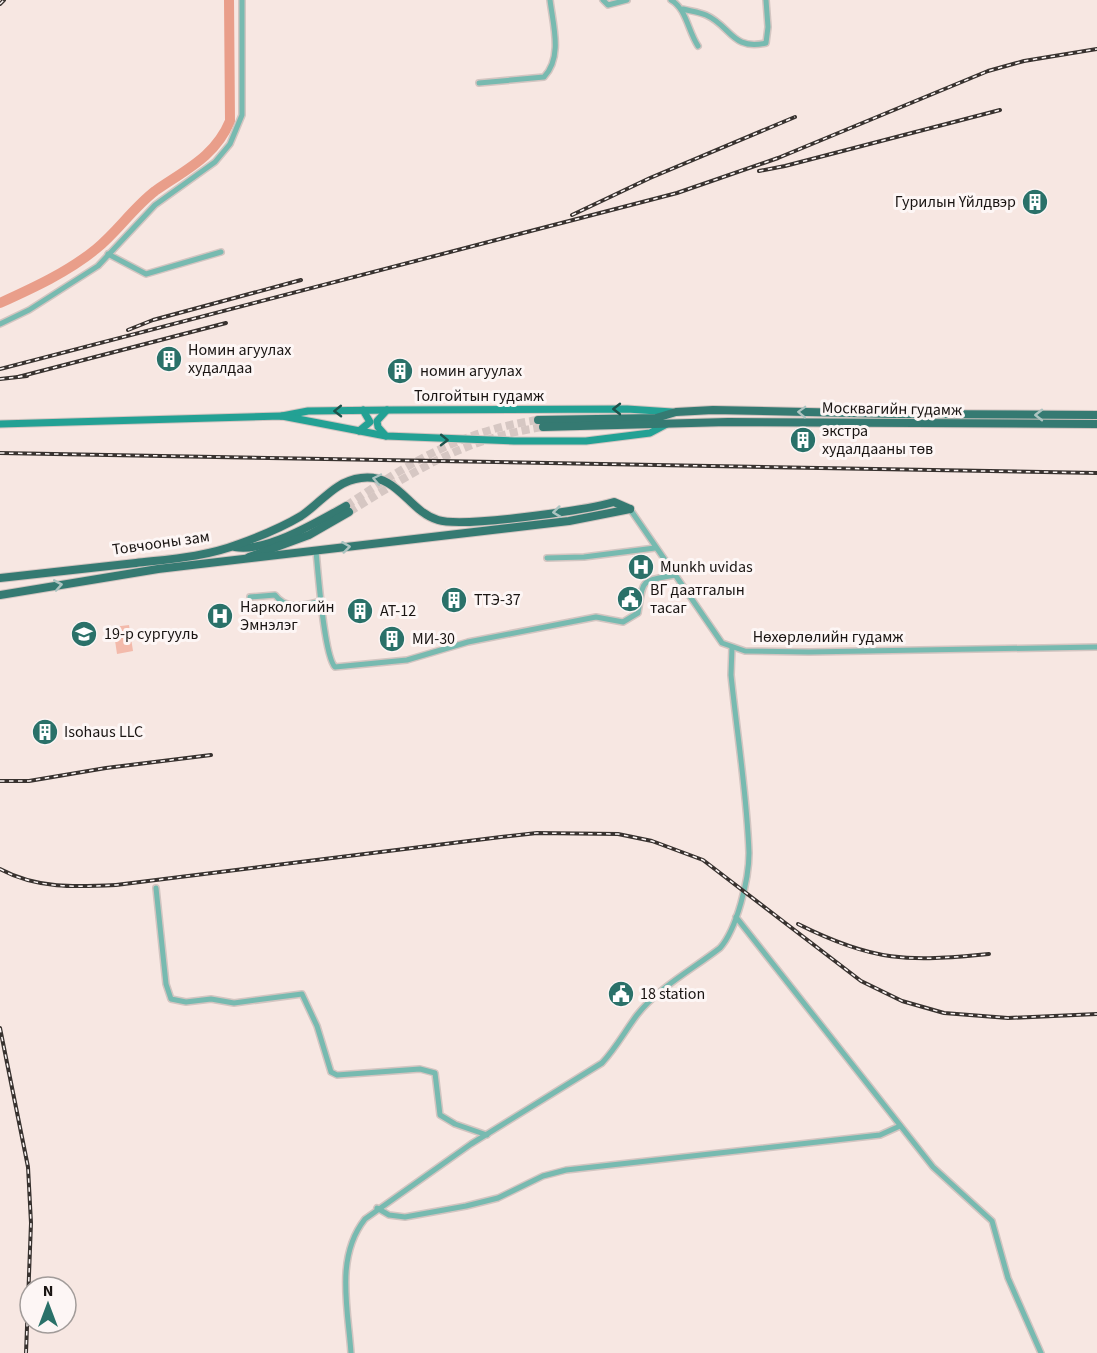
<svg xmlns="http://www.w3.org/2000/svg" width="1097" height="1353" font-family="'Source Sans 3',sans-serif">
<rect width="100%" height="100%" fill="#f7e7e2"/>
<path fill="#f3baab" d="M129,625L133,651L117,654L113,627Z"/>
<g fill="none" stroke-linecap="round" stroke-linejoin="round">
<path stroke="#e99e8a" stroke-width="10" d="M0,303C33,288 68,272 96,249C117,232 133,208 155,191C185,170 215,157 230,121L229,0"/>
<g stroke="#d6c7c3" stroke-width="8" stroke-dasharray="8 4" stroke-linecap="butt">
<path d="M346,506C409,463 460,431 538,420"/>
<path d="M349,512C417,470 462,439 543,427"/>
</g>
<g stroke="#d3c5c1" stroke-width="8">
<g id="minor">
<path d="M603,0L608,5L627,0"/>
<path d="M671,0C686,8 688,31 698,46"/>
<path d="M683,9C690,11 699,12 706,15C731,26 732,51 766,43L768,27L766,0"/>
<path d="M479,83L544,77C563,57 553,25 550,0"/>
<path d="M108,254L146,274L221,252"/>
<path d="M0,324L29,310L98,266L155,205L215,162L230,144L242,115V0"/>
<path d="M630,509L722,643L745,651L809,652L1097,647"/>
<path d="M316,551C318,571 324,656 335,667L407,660L468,642L596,617L623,622L638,613C644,578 639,582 675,575"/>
<path d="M547,558L584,557L655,548"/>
<path d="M250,597L275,595C287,611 304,605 322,601"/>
<path d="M156,888L166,984L171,999L186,1002L211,999L234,1003L302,994L317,1026L331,1072L337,1075L420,1069L435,1073L440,1115L455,1124L487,1135"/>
<path d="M736,917L933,1167L992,1221L1008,1278L1041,1353"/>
<path d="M377,1208L389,1215L405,1217L466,1206L498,1198L543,1176L566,1170L880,1135L900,1126"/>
<path d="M351,1353C348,1308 335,1257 365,1219L471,1144L602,1063C616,1048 625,1031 637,1015C658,988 693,969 720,948C737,929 749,879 749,853C747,794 737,734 731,675L732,647"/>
</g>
</g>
<g stroke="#d3c5c1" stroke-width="9">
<g id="secondary">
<path d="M282,416L308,411L393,410L627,409L672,412"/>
<path d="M0,424L282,416L386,436L514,441H586L650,433L667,424"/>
<path d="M359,431L370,422L363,410"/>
<path d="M386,436L378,427L377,421L387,410"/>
</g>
</g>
<g stroke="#d3c5c1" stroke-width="10">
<g id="trunk">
<path d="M538,420L656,418L676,412L713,410L895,414L1097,415"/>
<path d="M543,427L728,422L1097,424"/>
<path d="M235,547C266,553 319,521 346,506"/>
<path d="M249,557L309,535L349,512"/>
<path d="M0,578C45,573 91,568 136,563C171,559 205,557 239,544C261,536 281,528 301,516C322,502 335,481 361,478C398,473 408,511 438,520C463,528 586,510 614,502L630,509"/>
<path d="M0,595L158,569L569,521L630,509"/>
</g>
</g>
<use href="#minor" stroke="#77bab0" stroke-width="5"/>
<use href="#secondary" stroke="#23a194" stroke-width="7"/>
<use href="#trunk" stroke="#357a72" stroke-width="8"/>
<g stroke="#38322f" stroke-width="4">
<g id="rail">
<path d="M0,4L4,0"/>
<path d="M759,171L785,166L1000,110"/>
<path d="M572,215L650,178L795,117"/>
<path d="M128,330L153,320L301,280"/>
<path d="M0,369L677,193L778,158L988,71L1024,61L1097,49"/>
<path d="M18,377L226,323"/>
<path d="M0,379L27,376"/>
<path d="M0,453L1097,473"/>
<path d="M0,781H29L106,768L211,755"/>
<path d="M0,869C37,889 76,887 116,885L501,837L537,833L618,834L652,841L703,860L861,981L902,1001L944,1013L1008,1018L1097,1014"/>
<path d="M798,924C874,962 907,962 989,954"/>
<path d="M0,1028L28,1167L31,1223L26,1353"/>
</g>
</g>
<use href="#rail" stroke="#fdf6f5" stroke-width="1.5" stroke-dasharray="4.5" stroke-linecap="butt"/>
</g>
<defs><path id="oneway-chevron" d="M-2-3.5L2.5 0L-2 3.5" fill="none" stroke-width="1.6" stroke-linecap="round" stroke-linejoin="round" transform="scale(1.5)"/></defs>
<g stroke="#1e534c">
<use href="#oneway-chevron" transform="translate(617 409) rotate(-180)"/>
<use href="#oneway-chevron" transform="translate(338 411) rotate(179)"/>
<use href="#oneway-chevron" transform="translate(444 440) rotate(1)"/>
</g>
<g stroke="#adc4c1">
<use href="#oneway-chevron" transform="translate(802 412) rotate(-178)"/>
<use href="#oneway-chevron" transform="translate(1039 415) rotate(-180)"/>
<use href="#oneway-chevron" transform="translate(377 479) rotate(-168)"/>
<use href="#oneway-chevron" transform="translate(557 512) rotate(173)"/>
<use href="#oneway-chevron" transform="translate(346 547) rotate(-7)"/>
<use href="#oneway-chevron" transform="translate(58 585) rotate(-10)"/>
</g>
<defs>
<g id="building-disc" transform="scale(1.35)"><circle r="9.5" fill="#2a7169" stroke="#fdf6f5"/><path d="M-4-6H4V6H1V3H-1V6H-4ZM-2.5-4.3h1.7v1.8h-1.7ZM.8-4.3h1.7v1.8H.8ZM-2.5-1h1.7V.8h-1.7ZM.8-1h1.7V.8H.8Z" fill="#fff"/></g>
<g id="hospital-disc" transform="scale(1.35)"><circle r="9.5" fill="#2a7169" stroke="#fdf6f5"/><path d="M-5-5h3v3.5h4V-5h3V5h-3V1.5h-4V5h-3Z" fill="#fff"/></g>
<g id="civic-disc" transform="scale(1.35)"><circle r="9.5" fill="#2a7169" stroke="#fdf6f5"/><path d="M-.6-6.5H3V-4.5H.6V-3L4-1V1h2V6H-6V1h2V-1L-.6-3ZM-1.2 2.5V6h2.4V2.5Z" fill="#fff"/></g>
<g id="school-disc" transform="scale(1.35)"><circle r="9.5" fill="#2a7169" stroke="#fdf6f5"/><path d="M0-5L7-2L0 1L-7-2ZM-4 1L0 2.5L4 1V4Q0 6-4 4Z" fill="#fff"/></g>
</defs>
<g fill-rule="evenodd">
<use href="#building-disc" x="1035" y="202"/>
<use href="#building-disc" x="169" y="359"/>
<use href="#building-disc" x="400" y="371"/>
<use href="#building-disc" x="803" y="440"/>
<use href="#hospital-disc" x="641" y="567"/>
<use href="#civic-disc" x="630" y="599"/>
<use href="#building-disc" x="454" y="600"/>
<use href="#building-disc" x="360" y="611"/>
<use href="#hospital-disc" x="220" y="616"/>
<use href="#school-disc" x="84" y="634"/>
<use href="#building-disc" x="392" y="639"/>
<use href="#building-disc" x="45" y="732"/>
<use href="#civic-disc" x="621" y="994"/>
</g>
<g text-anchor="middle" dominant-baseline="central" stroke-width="6" stroke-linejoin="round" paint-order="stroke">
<g font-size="16" fill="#191412" stroke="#fdf6f5" text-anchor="start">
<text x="1016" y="202" text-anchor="end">Гурилын Үйлдвэр</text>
<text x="188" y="350">Номин агуулах<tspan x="188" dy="18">худалдаа</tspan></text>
<text x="420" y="371">номин агуулах</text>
<text x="822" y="431">экстра<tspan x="822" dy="18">худалдааны төв</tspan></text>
<text x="660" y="567">Munkh uvidas</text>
<text x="650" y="590">ВГ даатгалын<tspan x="650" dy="18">тасаг</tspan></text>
<text x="474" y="600">ТТЭ-37</text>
<text x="240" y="607">Наркологийн<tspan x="240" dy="18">Эмнэлэг</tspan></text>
<text x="380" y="611">АТ-12</text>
<text x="104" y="634">19-р сургууль</text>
<text x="412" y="639">МИ-30</text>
<text x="64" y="732">Isohaus LLC</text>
<text x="640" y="994">18 station</text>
</g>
<g font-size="16" fill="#191412" stroke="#fdf6f5">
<text x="479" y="396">Толгойтын гудамж</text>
<text transform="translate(892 409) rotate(1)">Москвагийн гудамж</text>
<text transform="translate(161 543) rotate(-8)">Товчооны зам</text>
<text x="828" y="637">Нөхөрлөлийн гудамж</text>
</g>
</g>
<g transform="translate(48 1305)"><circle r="28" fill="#fdf6f5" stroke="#a29c9a" stroke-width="1.5"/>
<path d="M0-4.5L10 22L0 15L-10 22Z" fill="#2a7169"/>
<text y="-9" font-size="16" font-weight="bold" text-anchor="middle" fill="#191412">N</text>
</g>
</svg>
